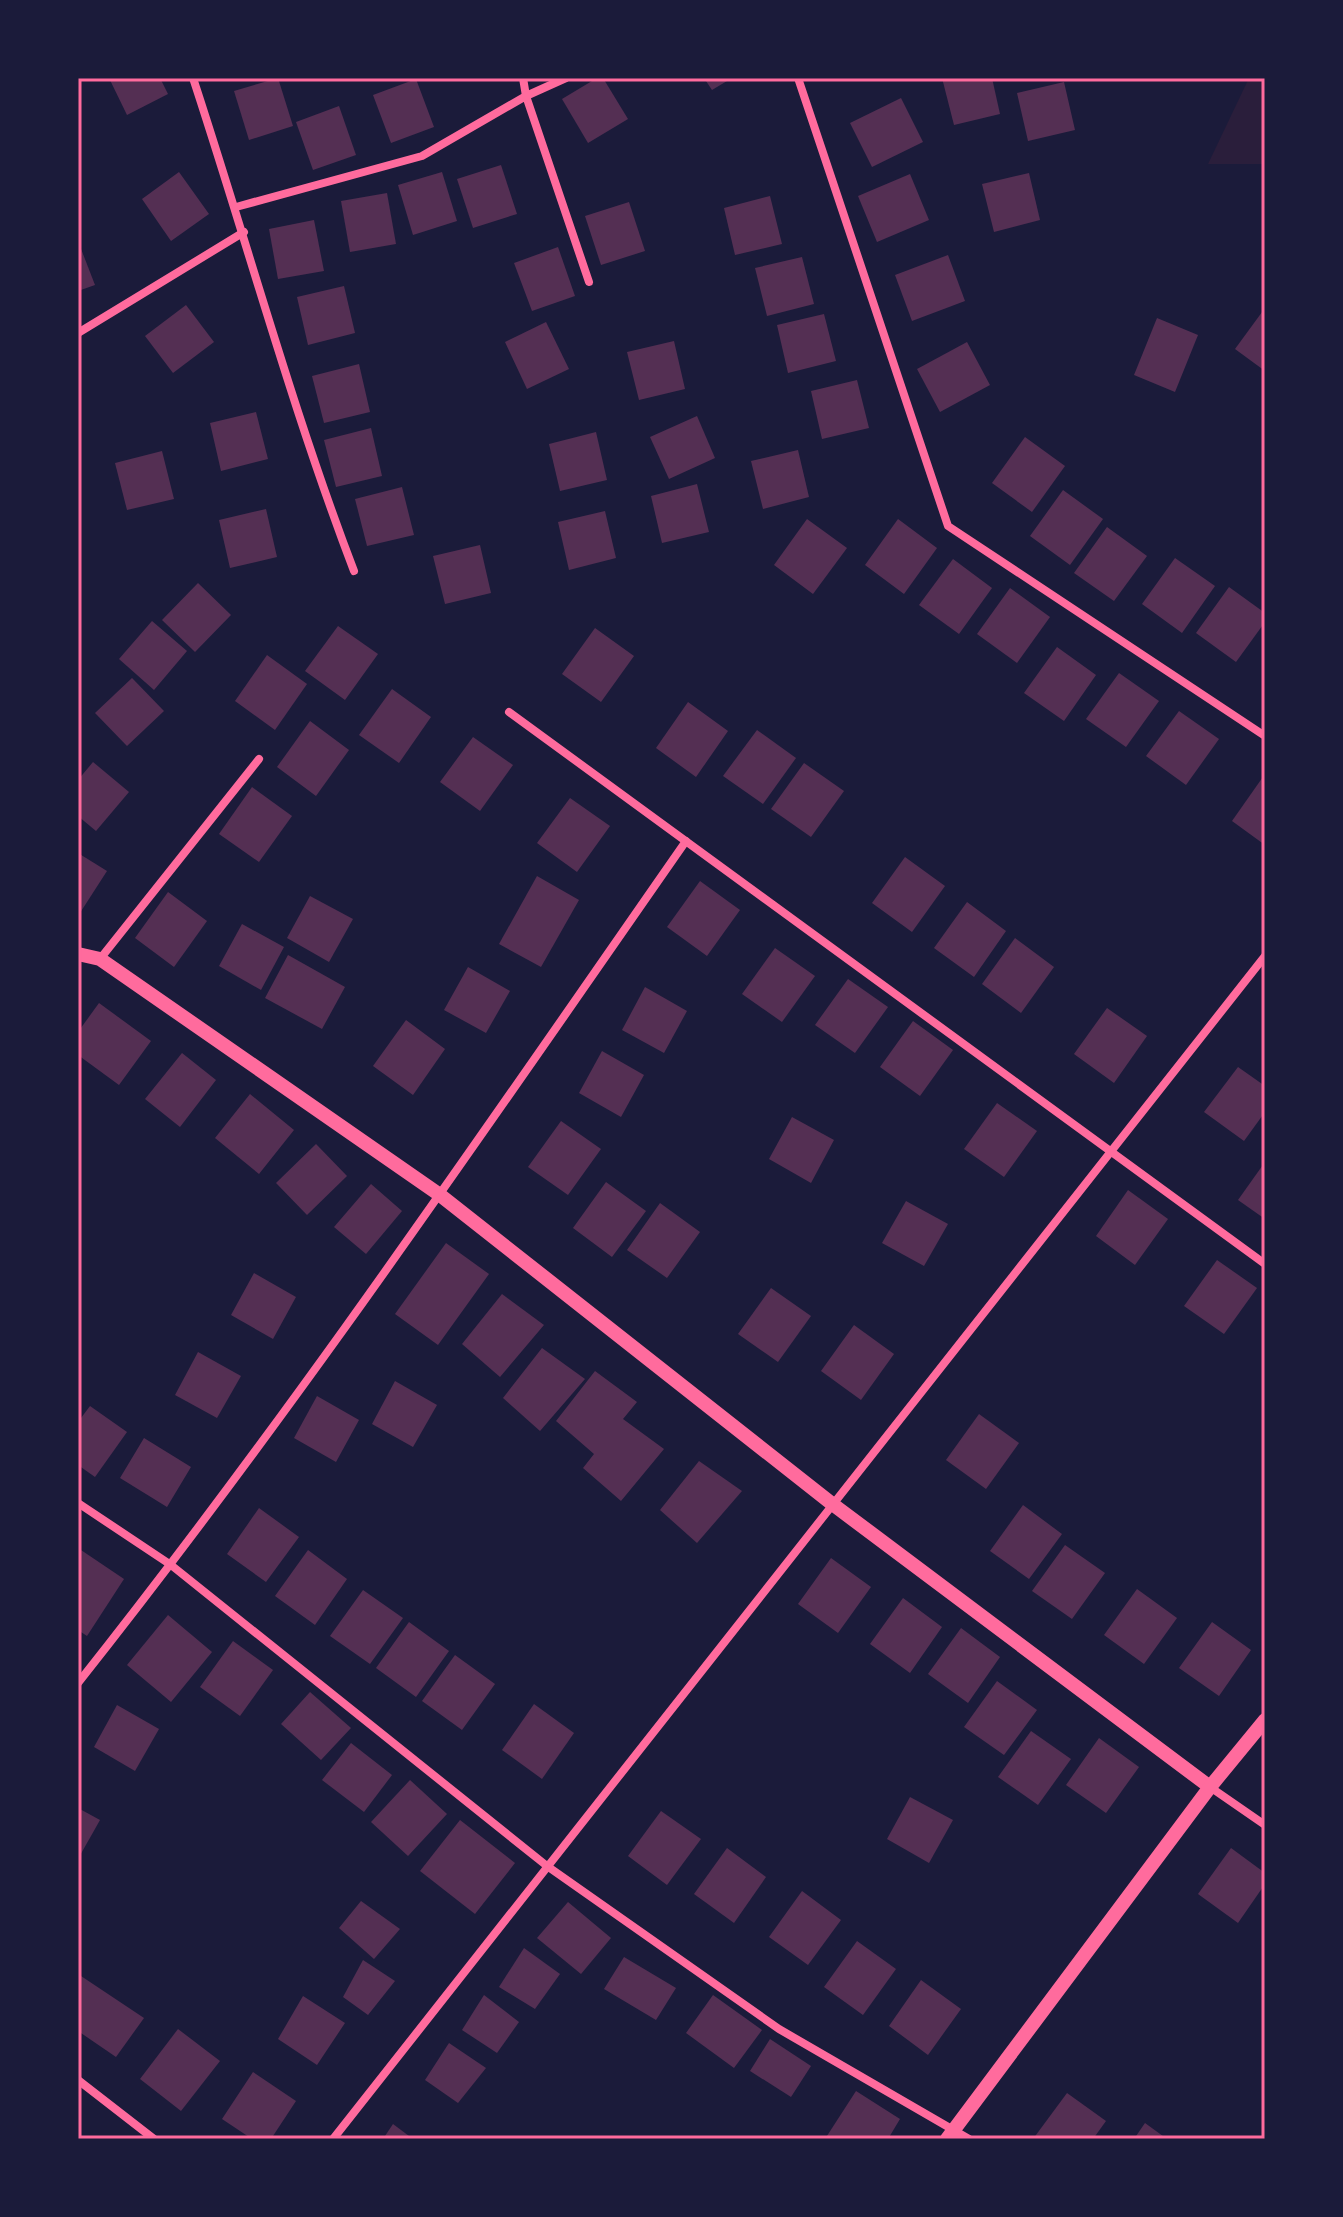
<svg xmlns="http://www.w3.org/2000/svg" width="1343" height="2217" font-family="'Noto Sans',sans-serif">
<rect width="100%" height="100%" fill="#1b1b3a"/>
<path fill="#2a1e3b" d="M1249,78H1265V164H1208Z"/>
<g fill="#542f53">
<path d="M109,78H160L168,94L127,115Z"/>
<path d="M278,78L293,126L249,140L234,91Z"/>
<path d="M597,78H603L628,119L588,143L562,99Z"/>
<path d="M704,78H732L712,90Z"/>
<path d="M942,78H992L1000,114L954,125Z"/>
<path d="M416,79L434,127L391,143L373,95Z"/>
<path d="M1064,82L1075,130L1028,141L1017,93Z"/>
<path d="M901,98L923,142L872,167L850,123Z"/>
<path d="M339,106L356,155L313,170L296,122Z"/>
<path d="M501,165L517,214L473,228L457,179Z"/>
<path d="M179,172L209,214L171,241L142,199Z"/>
<path d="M442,172L457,221L413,235L398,185Z"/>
<path d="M1029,173L1040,220L994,232L982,184Z"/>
<path d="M910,174L929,220L877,242L858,196Z"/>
<path d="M387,193L396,244L350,252L341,201Z"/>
<path d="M770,196L782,244L735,255L724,208Z"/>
<path d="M629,202L645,251L601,265L585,216Z"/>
<path d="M314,220L324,271L278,279L269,229Z"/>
<path d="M78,241L95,285L78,291Z"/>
<path d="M558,247L575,296L532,311L514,263Z"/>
<path d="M948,255L965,301L912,321L895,275Z"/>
<path d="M802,257L814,304L767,316L755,268Z"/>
<path d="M344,286L355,333L308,345L297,297Z"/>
<path d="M186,305L214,342L173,373L145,336Z"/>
<path d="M1265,308V371L1235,349Z"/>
<path d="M824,314L836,361L788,373L777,325Z"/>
<path d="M1157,318L1198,335L1175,392L1134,375Z"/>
<path d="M546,322L569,369L527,389L505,342Z"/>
<path d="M674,341L685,389L639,400L627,352Z"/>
<path d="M967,342L990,385L940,412L917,369Z"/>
<path d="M359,364L370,412L324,423L312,376Z"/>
<path d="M857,380L869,428L822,439L811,391Z"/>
<path d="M256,412L268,459L221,471L210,423Z"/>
<path d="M697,416L715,458L669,479L650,437Z"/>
<path d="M371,428L382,476L336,487L324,440Z"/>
<path d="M596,432L607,480L560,491L549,444Z"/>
<path d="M1025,437L1065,466L1032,512L992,483Z"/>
<path d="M798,450L809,497L763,509L751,461Z"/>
<path d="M162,451L174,499L127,510L115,463Z"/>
<path d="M697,484L709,532L662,543L651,496Z"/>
<path d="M402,487L414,535L367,546L355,499Z"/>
<path d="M1063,490L1103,519L1070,565L1030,536Z"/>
<path d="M266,509L277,557L230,568L219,520Z"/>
<path d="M605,511L616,558L569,570L558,522Z"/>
<path d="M807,519L847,548L813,594L774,565Z"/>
<path d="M898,519L937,548L904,594L865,565Z"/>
<path d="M1107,527L1147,556L1114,601L1074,573Z"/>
<path d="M480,545L491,593L445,604L433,556Z"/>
<path d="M1175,558L1215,586L1182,633L1142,604Z"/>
<path d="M953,559L992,588L959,634L919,605Z"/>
<path d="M198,583L231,615L195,652L162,620Z"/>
<path d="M1229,587L1265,613V622L1236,662L1196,633Z"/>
<path d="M1010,588L1050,617L1017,663L977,634Z"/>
<path d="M152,621L187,651L154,690L119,659Z"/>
<path d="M338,626L378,654L345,700L305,671Z"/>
<path d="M595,628L634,656L601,702L562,674Z"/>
<path d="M1057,647L1096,675L1064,721L1024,693Z"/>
<path d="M267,655L307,684L275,730L235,701Z"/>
<path d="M1119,673L1159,701L1126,747L1086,719Z"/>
<path d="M132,678L164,711L127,746L95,713Z"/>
<path d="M392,689L431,717L399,763L359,735Z"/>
<path d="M688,702L728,731L696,777L656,748Z"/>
<path d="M1179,711L1219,739L1186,785L1146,756Z"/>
<path d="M310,721L349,750L316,796L277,767Z"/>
<path d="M757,730L796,758L763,804L723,776Z"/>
<path d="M473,737L513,765L480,811L440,782Z"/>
<path d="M93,762L129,792L96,831L78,816V780Z"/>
<path d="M804,763L844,791L811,837L771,809Z"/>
<path d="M1265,774V845L1232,821Z"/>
<path d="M252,787L292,816L259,862L219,834Z"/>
<path d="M570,798L610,826L577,872L537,843Z"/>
<path d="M78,853L107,871L78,916Z"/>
<path d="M905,857L945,886L912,932L872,903Z"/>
<path d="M537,876L579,900L541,967L499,944Z"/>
<path d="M700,881L740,910L707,956L667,927Z"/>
<path d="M168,892L207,921L174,967L135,938Z"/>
<path d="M310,896L353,919L329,962L287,938Z"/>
<path d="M967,902L1006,931L974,977L934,948Z"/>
<path d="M242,924L284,947L261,990L219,966Z"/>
<path d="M1015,938L1054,967L1021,1013L982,984Z"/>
<path d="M775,948L815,976L782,1022L742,994Z"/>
<path d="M288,955L345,987L322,1029L265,998Z"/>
<path d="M468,967L510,991L486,1033L444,1010Z"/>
<path d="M848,979L888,1007L855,1053L815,1025Z"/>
<path d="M645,987L687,1011L664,1053L622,1030Z"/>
<path d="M99,1003L151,1041L119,1085L78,1055V1032Z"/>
<path d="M1107,1008L1147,1036L1114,1083L1074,1054Z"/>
<path d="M406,1020L445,1049L413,1095L373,1066Z"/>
<path d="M913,1021L953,1050L920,1096L880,1067Z"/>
<path d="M602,1051L644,1075L621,1117L579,1093Z"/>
<path d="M182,1053L216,1080L180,1127L145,1099Z"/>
<path d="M1238,1067L1265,1086V1112L1244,1141L1204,1112Z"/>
<path d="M250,1094L294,1130L259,1174L215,1138Z"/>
<path d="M997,1103L1037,1131L1004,1177L964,1149Z"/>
<path d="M792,1117L834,1140L811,1183L769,1159Z"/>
<path d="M561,1121L601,1149L568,1195L528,1167Z"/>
<path d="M316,1144L347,1176L307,1215L276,1183Z"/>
<path d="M1265,1162V1219L1238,1200Z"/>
<path d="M606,1182L646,1211L612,1257L573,1228Z"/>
<path d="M371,1184L402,1211L366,1254L334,1227Z"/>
<path d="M1128,1190L1168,1219L1135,1265L1096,1236Z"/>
<path d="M906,1201L948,1224L924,1266L882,1243Z"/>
<path d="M660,1203L700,1232L667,1278L627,1250Z"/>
<path d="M446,1243L489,1274L438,1345L395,1314Z"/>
<path d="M1217,1260L1257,1288L1224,1334L1184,1306Z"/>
<path d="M254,1273L296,1297L273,1339L231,1315Z"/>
<path d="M771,1288L811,1316L778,1362L738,1334Z"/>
<path d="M502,1294L544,1325L500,1377L462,1344Z"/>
<path d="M854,1325L894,1354L861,1400L821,1371Z"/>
<path d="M542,1348L585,1379L540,1431L503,1398Z"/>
<path d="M198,1352L241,1376L217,1418L175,1395Z"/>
<path d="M595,1371L637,1402L623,1419L664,1449L621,1501L583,1468L594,1454L556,1421Z"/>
<path d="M395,1381L437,1405L413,1447L372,1424Z"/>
<path d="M317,1396L359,1420L336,1462L294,1438Z"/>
<path d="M90,1406L127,1432L95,1477L78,1465V1422Z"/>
<path d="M979,1414L1019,1443L986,1489L946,1460Z"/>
<path d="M144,1438L191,1467L167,1507L120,1478Z"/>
<path d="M699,1461L742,1491L697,1543L660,1510Z"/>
<path d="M1023,1505L1062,1534L1029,1579L990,1551Z"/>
<path d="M259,1508L299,1537L266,1582L227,1554Z"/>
<path d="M1065,1545L1105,1573L1072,1619L1032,1591Z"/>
<path d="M78,1548L124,1579L87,1636L78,1630Z"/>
<path d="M308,1550L347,1579L315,1625L275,1596Z"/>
<path d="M831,1558L871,1587L838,1633L798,1604Z"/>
<path d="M1137,1589L1177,1618L1144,1664L1104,1635Z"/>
<path d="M363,1590L403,1618L370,1664L330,1636Z"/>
<path d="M903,1598L942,1627L910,1673L870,1644Z"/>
<path d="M168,1615L212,1652L171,1702L127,1665Z"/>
<path d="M409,1622L449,1651L416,1697L376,1668Z"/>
<path d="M1212,1622L1251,1650L1219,1696L1179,1668Z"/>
<path d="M961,1628L1000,1657L968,1703L928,1674Z"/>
<path d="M233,1641L273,1670L240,1716L200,1687Z"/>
<path d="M455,1655L495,1684L462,1730L422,1701Z"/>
<path d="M997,1681L1037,1710L1004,1755L964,1727Z"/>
<path d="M310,1692L351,1728L321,1760L281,1724Z"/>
<path d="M534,1704L574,1733L542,1779L502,1750Z"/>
<path d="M117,1705L159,1729L135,1771L94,1747Z"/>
<path d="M1031,1731L1071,1759L1038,1805L998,1777Z"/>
<path d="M1099,1738L1139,1767L1106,1813L1066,1785Z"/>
<path d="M351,1743L392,1775L364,1812L322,1780Z"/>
<path d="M410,1780L447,1814L408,1856L371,1822Z"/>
<path d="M910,1797L953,1820L929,1863L887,1839Z"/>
<path d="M78,1808L100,1820L78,1859Z"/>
<path d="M661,1811L701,1839L667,1885L628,1856Z"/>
<path d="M460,1820L515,1863L475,1914L420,1871Z"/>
<path d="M727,1848L766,1877L734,1923L694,1894Z"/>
<path d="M1231,1848L1265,1873V1884L1238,1923L1198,1894Z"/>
<path d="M802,1891L841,1920L808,1965L769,1937Z"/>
<path d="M361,1901L400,1929L374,1959L339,1928Z"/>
<path d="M568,1902L611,1938L581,1974L537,1938Z"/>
<path d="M857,1941L896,1969L863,2015L824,1987Z"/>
<path d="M524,1948L560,1974L535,2009L499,1987Z"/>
<path d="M624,1957L676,1988L656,2020L604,1989Z"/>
<path d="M363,1960L395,1981L368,2015L343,1997Z"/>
<path d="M78,1974L144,2018L116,2057L78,2031Z"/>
<path d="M921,1980L961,2009L928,2055L889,2026Z"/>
<path d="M484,1995L519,2022L497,2053L462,2030Z"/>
<path d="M713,1995L762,2030L734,2068L686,2033Z"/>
<path d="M303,1996L345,2023L317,2065L278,2039Z"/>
<path d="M178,2029L220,2061L181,2111L140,2079Z"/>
<path d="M770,2039L811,2066L791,2097L750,2071Z"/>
<path d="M449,2043L486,2068L458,2103L425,2080Z"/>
<path d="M253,2072L296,2101L271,2139H252L222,2119Z"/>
<path d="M856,2091L900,2119L888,2139H825Z"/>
<path d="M1067,2093L1106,2121L1093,2139H1033Z"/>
<path d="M1145,2123L1167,2139H1134Z"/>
<path d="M393,2124L413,2139H383Z"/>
</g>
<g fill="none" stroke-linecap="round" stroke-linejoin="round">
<g stroke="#ff6b9d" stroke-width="8">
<path d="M193,78C247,242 292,409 354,571"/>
<path d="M523,78L526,96L589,282"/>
<path d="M798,78L948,526L1265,736"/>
<path d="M236,207L422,156L526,96L566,78"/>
<path d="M78,333L244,232"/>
<path d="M509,712L1265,1264"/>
<path d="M100,959L259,759"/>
<path d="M78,1503L171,1565L547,1866L779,2029L969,2139"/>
<path d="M78,1683C293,1412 488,1125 686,841"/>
<path d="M1210,1787L1265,1825"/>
<path d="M78,2080L154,2139"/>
<path d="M333,2139L1265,956"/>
</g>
<g stroke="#ff6b9d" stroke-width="14">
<path d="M78,954L100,959L440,1195L831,1503L1210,1787"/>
<path d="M947,2139L1210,1787L1265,1720"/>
</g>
</g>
<rect width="1343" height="2217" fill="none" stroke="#1b1b3a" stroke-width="160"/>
<rect x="80" y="80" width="1183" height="2057" fill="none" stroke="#ff6b9d" stroke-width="3"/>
</svg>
